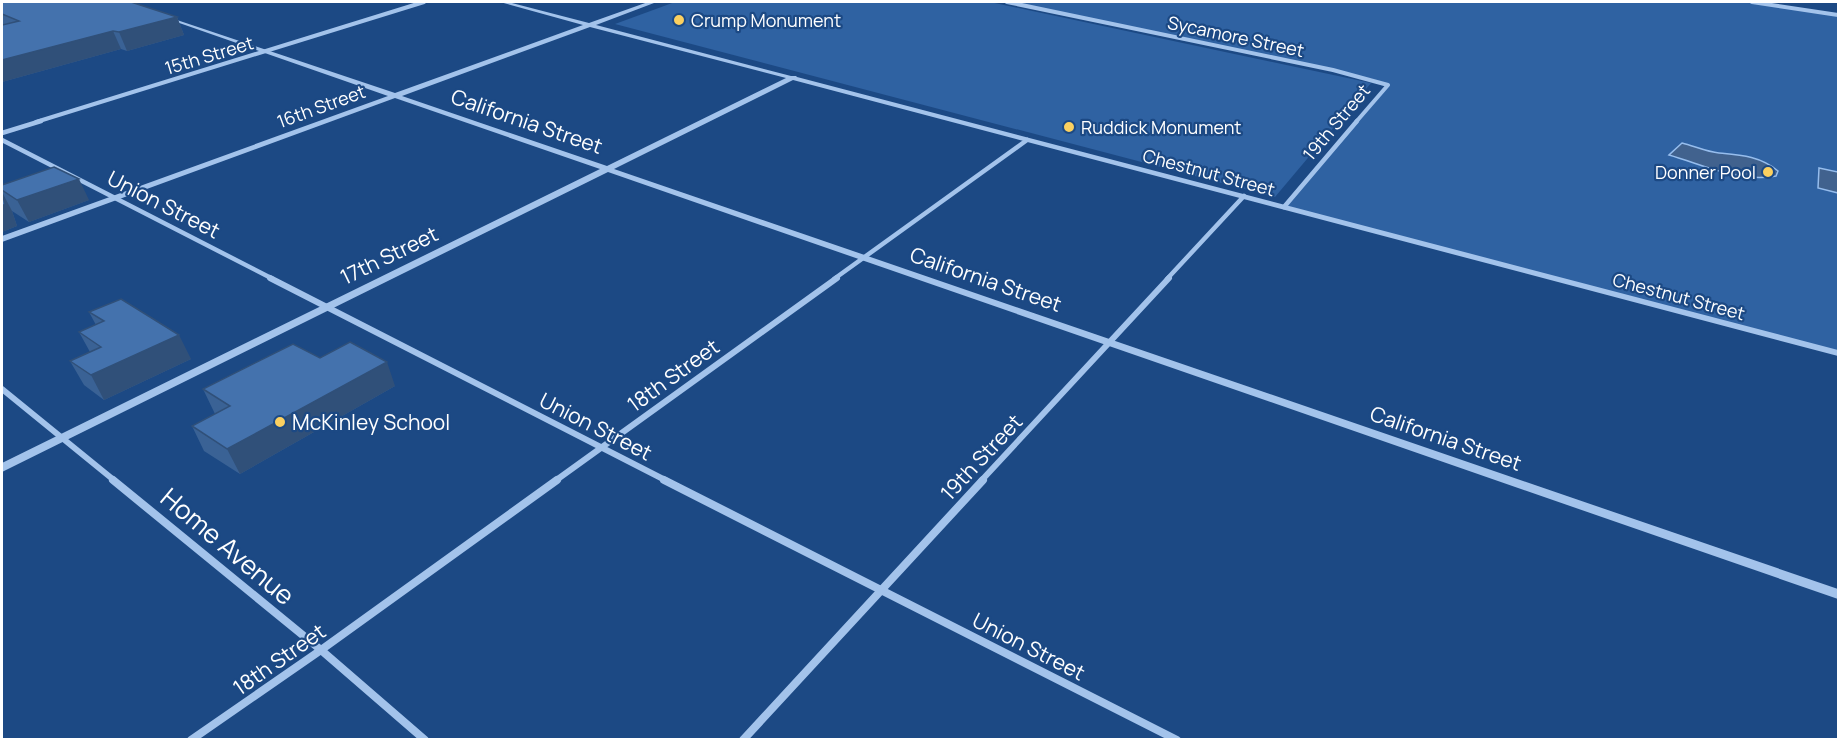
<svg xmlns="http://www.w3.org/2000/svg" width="1840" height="741" font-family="Manrope,sans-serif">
<rect width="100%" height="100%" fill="#1c4984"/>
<g fill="#2f62a2">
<path d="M675,2H990L1371,83L1275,197L615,24Z"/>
<path d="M1007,2H1752L1838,15V353L1284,207L1388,85L1373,79Z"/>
</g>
<g fill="#41628e" stroke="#96bded" stroke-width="1.5">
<path d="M1682,143C1694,146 1707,152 1719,153C1741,155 1760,156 1778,171L1776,176C1740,183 1704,165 1669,155Z"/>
<path d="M1819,168L1838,172V193L1818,188Z"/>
</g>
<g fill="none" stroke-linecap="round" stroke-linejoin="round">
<g stroke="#a3c3eb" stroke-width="4">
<path d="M1007,2L1333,70L1388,85L1356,122"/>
<path d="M1752,2L1838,15"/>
<path d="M36,122L424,2"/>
</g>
<g stroke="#a3c3eb" stroke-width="4.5">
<path d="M2,133L41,121"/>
<path d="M2,140L273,279"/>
<path d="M1284,207L1357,121"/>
<path d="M834,279L1027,140"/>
<path d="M1167,279L1244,196"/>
</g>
<g stroke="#a3c3eb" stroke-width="6">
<path d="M270,278L667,481"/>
<path d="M2,389L115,481"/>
<path d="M555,481L837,278"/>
<path d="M981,481L1169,278"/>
</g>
<g stroke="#a3c3eb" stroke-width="8">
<path d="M113,480L321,650L425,740"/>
<path d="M664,480L1177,740"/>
<path d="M191,740L321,650L557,480"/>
<path d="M743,740L983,480"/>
</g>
<path fill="#a3c3eb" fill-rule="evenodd" d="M500,2H508L589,23L648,2H654V3L596,25L791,76H796L797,77L1838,350V356L793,80L614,169L1838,589V599L608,172L2,472V463L600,169L395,98L2,242V236L388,96L165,18V16L395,93L583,25ZM590,27L786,78L607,166L402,96Z"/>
</g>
<g fill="#3a6295">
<path d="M2,2L177,17L184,35L127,51L121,49L2,82Z"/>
<path d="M2,185L89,200L29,222L12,211L17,226L2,232Z"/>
<path d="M89,312L191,359L104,400L84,385L70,361L90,352L79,332L96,325Z"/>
<path d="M320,358L395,386L240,474L204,451L192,426L215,414L203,389Z"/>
</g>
<g fill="#305079">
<path d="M177,17L184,35L127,51L119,32Z"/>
<path d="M113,31L121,49L2,82V60Z"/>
<path d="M79,179L89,200L29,222L17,200Z"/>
<path d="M2,192L12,211L17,226L2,232Z"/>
<path d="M179,335L191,359L104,400L91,375Z"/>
<path d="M387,362L395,386L240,474L227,449Z"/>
</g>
<g fill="#4472ad" stroke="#305079" stroke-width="1.5">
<path d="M2,2H131L177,17L119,32L113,31L2,60V25L19,21L2,14Z"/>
<path d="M54,167L79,179L17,200L2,190V185Z"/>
<path d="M2,193L5,204L2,206Z"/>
<path d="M121,299L179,335L91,375L70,361L101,347L79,332L104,321L89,312Z"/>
<path d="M350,342L387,362L227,449L192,426L230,406L203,389L293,344L320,358Z"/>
</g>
<g fill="#fbd060" stroke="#1c4984" stroke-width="2">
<circle cx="679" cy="20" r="6"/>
<circle cx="1069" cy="127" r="6"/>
<circle cx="1768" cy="172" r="6"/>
<circle cx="280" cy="422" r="6"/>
</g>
<g text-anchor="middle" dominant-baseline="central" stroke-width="4.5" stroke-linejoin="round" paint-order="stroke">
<g font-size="18" fill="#fff" stroke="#1c4984" text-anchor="start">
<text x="691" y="20">Crump Monument</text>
<text x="1081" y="127">Ruddick Monument</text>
<text x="1756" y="172" text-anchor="end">Donner Pool</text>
</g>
<g font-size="18" fill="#fff" stroke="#1c4984">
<text transform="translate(1236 36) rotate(12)">Sycamore Street</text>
<text transform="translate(209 55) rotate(-17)">15th Street</text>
<text transform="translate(321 106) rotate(-20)">16th Street</text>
<text transform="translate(1336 122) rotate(-50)">19th Street</text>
<text transform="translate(1209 172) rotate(15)">Chestnut Street</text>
<text transform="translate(1679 296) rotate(15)">Chestnut Street</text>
</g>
<g font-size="21" fill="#fff" stroke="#1c4984">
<text transform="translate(527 121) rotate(19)">California Street</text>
<text transform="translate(164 204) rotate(27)">Union Street</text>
<text transform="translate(389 255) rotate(-26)">17th Street</text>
<text transform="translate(986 279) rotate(19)">California Street</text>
<text transform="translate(673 375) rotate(-36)">18th Street</text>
<text transform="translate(596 426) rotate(27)">Union Street</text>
<text transform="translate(1446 438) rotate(19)">California Street</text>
<text transform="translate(981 457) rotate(-47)">19th Street</text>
<text transform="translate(1029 646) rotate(27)">Union Street</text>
<text transform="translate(279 659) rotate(-35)">18th Street</text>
</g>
<g font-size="21" fill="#fff" stroke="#1c4984" text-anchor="start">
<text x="292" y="422">McKinley School</text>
</g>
<g font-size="26" fill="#fff" stroke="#1c4984">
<text transform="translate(228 546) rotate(40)">Home Avenue</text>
</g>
</g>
<rect width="1840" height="741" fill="none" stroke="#ffffff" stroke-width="6"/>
</svg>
